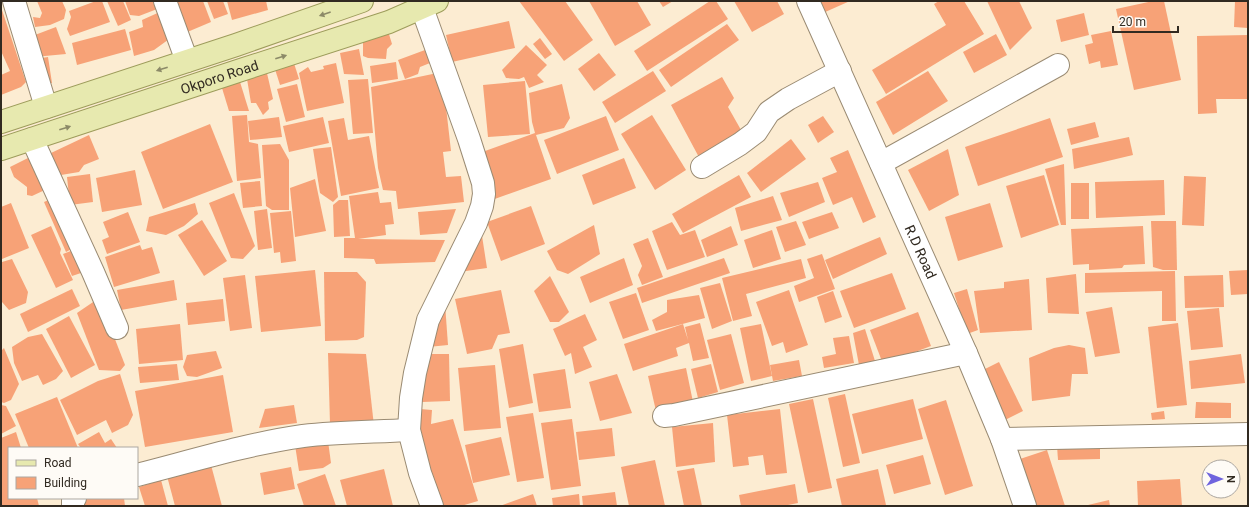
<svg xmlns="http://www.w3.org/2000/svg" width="1249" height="507" font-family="Roboto,sans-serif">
<rect width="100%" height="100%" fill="#fcecd2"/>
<g fill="#f7a277">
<path d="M37,1H62L66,10L64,19L50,25L35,27L33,17L40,18L42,13Z"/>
<path d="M96,1H102L110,22L70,36L67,29L71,17L69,11Z"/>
<path d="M107,1H123L131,20L118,26Z"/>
<path d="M125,1H164L165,6L139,16L130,15Z"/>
<path d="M172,1H203L211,22L185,33Z"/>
<path d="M207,1H223L228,14L214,19Z"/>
<path d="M227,1H266L268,10L232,20Z"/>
<path d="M519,1H565L593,40L564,61Z"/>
<path d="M589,1H637L651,25L615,46Z"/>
<path d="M659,1H673L663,7Z"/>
<path d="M710,1H716L728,19L647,71L634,51Z"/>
<path d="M734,1H777L784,14L752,32Z"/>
<path d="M817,1H850L823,13Z"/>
<path d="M939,1H964L984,34L886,94L872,70L946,25L934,4Z"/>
<path d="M987,1H1019L1032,28L1010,50Z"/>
<path d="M1153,1H1164L1181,80L1134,90L1116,9Z"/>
<path d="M1235,1H1248V28L1234,27Z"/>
<path d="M1,7L26,82L21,87L1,95V75L10,71L1,51Z"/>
<path d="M162,11L172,37L154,50L134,56L129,32L143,27L142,20Z"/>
<path d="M1084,13L1089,35L1061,42L1056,20Z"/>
<path d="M509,21L515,48L452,62L446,35Z"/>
<path d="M727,24L739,40L671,87L659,70Z"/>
<path d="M56,27L66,54L34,57L27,38Z"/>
<path d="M125,29L131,50L77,65L72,43Z"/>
<path d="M388,31L392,44L387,49L386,59L368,58L363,56V40Z"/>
<path d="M1111,31L1118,65L1101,68L1100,61L1089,64L1085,45L1093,43L1091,35Z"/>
<path d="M996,34L1007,55L974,73L963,52Z"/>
<path d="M1248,35V99H1216L1217,113L1198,114L1197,36Z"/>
<path d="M540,38L552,54L545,59L533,44Z"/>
<path d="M526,45L547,65L537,75L544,82L529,88L524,77L519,79L506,78L502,70Z"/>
<path d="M359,49L364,75L344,74L340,53Z"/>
<path d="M425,50L430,63L420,67L418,74L405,79L398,60Z"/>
<path d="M599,53L616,75L594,91L578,69Z"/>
<path d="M48,57L52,83L33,85L30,60Z"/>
<path d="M293,60L299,79L280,85L274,66Z"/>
<path d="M396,62L398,79L372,83L370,66Z"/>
<path d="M336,63L344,103L307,111L299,73L308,67L311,72L324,69L323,66Z"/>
<path d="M266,69L273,99L268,102L269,109L263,115L256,103H251L247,79Z"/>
<path d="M653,71L666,91L615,123L602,102Z"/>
<path d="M928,71L948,101L893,135L876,102Z"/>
<path d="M442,72L451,151L443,152L446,177L461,176L464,202L398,209L396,191L383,190L378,168L371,87Z"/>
<path d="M722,77L734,98L728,107L745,137L701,161L671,105Z"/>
<path d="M368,79L373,133L353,134L348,80Z"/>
<path d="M525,81L530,134L488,137L483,85Z"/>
<path d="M240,82L249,111H229L222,88Z"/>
<path d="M297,84L305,117L286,122L277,89Z"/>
<path d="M562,84L570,118L564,128L536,135L551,179L489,201L474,155L535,133L532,122L529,93Z"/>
<path d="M247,115L249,142L258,144L261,178L237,181L232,116Z"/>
<path d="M652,115L686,170L655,190L621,134Z"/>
<path d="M606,116L619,150L557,174L544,140Z"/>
<path d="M823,116L834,132L818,143L808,125Z"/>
<path d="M279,117L282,137L250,140L248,121Z"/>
<path d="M323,117L329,143L289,152L283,126Z"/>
<path d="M344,118L348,140L369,136L379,188L341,196L328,121Z"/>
<path d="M1050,118L1063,157L978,186L965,147Z"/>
<path d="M1095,122L1099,137L1071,145L1067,129Z"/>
<path d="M210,124L233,182L163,209L141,152Z"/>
<path d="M89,135L99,159L84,165L79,172L61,175L51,153Z"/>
<path d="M1129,137L1133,155L1074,169L1072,149Z"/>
<path d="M791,139L806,159L761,192L747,173Z"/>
<path d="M280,144L289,160V210H272L266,206L262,145Z"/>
<path d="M331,147L338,197L333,202L320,193L313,149Z"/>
<path d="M948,149L959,195L929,211L908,170Z"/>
<path d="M848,150L876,217L863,223L852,197L833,205L822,178L837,172L830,158Z"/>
<path d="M32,156L47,189L32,196L27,195V187L14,177L10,167Z"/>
<path d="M624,158L636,188L593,205L582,175Z"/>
<path d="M1064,164L1066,225H1061L1045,169Z"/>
<path d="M135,170L142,205L102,212L96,178Z"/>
<path d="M90,174L93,202L70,205L67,177Z"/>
<path d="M739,175L751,197L683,233L672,214Z"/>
<path d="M1044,175L1059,225L1021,238L1006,186Z"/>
<path d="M1184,176L1206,177L1204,226L1182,225Z"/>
<path d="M315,179L326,231L295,237L290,188Z"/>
<path d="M1164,180L1165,215L1096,218L1095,182Z"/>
<path d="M260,181L262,206L243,208L240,183Z"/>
<path d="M818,182L825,202L789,217L780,193Z"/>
<rect x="1071" y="183" width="18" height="36"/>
<path d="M378,192L380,203L391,202L394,224L385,225L386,235L358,239L445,240L435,262L376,264L374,259L344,258V238H355L349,196Z"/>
<path d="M234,193L255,246L243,259L231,258L209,203Z"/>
<path d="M58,196L79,245L66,252L44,202Z"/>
<path d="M773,196L782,220L741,231L735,208Z"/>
<path d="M339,200H348L350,236L334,237L333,205Z"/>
<path d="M11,203L29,248L2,259L1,207Z"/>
<path d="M195,203L198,214L184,226L166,235L146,231L149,217Z"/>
<path d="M990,203L1003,247L958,261L945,217Z"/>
<path d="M531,206L545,244L501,261L487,222Z"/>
<path d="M267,209L272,248L258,250L254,211Z"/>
<path d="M456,209L447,233L420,235L418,212Z"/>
<path d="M291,211L296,261L281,263L280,252L274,253L270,213Z"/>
<path d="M128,212L140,242L107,254L102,240L109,237L103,222Z"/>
<path d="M832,212L839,228L809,239L802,222Z"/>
<path d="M202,220L227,261L204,276L178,235Z"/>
<path d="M796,221L806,245L785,252L776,227Z"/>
<path d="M1151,221H1176L1177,270H1163L1153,267Z"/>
<path d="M672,222L680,235L695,230L705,257L667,270L652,231Z"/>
<path d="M594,225L600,254L568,274L557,270L547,251Z"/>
<path d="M51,226L61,249L60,253L73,280L56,288L31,235Z"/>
<path d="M731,226L738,245L707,257L701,240Z"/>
<path d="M1143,226L1145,264L1124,265L1122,268L1089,270V264L1073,265L1071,229Z"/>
<path d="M772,230L781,259L753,268L744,240Z"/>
<path d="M482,236L487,268L459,272L455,240Z"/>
<path d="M880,237L887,254L833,279L825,260Z"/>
<path d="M648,238L663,277L642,285L638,275L642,266L633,244Z"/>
<path d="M140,245L142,250L152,247L160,273L114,287L105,257Z"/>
<path d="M81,247L87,271L72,276L63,254Z"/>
<path d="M822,254L835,289L799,302L794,286L814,278L807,259Z"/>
<path d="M624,258L633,285L590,303L580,277Z"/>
<path d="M724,258L730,273L642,303L637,288Z"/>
<path d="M12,259L28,292L26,303L9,310L2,302L1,299V260L2,262Z"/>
<path d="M801,259L806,278L746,294L752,316L733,321L722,278Z"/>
<path d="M315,270L321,326L261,332L255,276Z"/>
<path d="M1248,270V294L1231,295L1229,271Z"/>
<path d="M1175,271L1176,321H1162V291L1085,293V273Z"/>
<path d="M324,272H357L366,282L364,337L357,340L325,341Z"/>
<path d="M892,273L906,309L854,328L840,291Z"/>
<path d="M1076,274L1079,314L1048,313L1046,278Z"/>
<path d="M245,275L252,328L230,331L223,278Z"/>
<path d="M1223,275L1224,307L1185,308L1184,276Z"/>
<path d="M550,276L569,312L559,322H550L534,291Z"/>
<path d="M1029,279L1032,330L980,333L974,291L1004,288V282Z"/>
<path d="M174,280L177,300L121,310L117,290Z"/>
<path d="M720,283L732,321L712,329L700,288Z"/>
<path d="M72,289L80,306L28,332L20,314Z"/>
<path d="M967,289L978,330L967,334L954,293Z"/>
<path d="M501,290L510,333L498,335L492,349L467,354L455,299Z"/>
<path d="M789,290L808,345L786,353L783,342L772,346L756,302Z"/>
<path d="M833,291L842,317L825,323L817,297Z"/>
<path d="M636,293L649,330L623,339L609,302Z"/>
<path d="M699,295L705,318L656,331L652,320L667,312V300Z"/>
<path d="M99,298L125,365L120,371L99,370L77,313Z"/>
<path d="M223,299L225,321L188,325L186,303Z"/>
<path d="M445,304L448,345L428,347Z"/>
<path d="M1112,307L1120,353L1095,357L1086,312Z"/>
<path d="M1219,308L1223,347L1191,350L1187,311Z"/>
<path d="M918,312L931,346L883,364L870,330Z"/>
<path d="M585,314L597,340L583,347L592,367L575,374L571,353L565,356L553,329Z"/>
<path d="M69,316L95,365L71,378L46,329Z"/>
<path d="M700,323L709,358L693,361L689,343L676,348L678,356L633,371L624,344L683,324L688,340L685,327Z"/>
<path d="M1178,323L1187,405L1157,408L1148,327Z"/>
<path d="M180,324L183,360L139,364L136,329Z"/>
<path d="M761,324L772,376L751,381L740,328Z"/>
<path d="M865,329L875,361L859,365L853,333Z"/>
<path d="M42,334L63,371L56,379L43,385L38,375L22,381L14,363L12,347L28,337Z"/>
<path d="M731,334L744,383L720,390L707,340Z"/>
<path d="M849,336L854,363L824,368L822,357L836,354L833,338Z"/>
<path d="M523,344L533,403L509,408L499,349Z"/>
<path d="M1069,345L1085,348L1088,374H1072L1070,396L1032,401L1029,358L1054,348Z"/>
<path d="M4,348L19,384L11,400L4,403L1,402V351Z"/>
<path d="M216,351L222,368L197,377L187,376L183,367L187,355Z"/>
<path d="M328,353L366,354L374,426L330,424Z"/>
<path d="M421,354H449L450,401L422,402Z"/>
<path d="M1241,354L1245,383L1191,389L1189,361Z"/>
<path d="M799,360L802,376L773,381L770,365Z"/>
<path d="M999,362L1023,411L1005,420L981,371Z"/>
<path d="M177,364L179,380L140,383L138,367Z"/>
<path d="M711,364L718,392L698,398L691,369Z"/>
<path d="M495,365L501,428L464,431L458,368Z"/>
<path d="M686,368L693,402L656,411L648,376Z"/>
<path d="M565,369L571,408L539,412L533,374Z"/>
<path d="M120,374L133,415L128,425L112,433L106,420L77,435L60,400L98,381Z"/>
<path d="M617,374L632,413L600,421L589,382Z"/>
<path d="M223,375L233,432L145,447L135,391Z"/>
<path d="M845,394L860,463L843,467L828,398Z"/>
<path d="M57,397L78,448H29L15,414Z"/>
<path d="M813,399L832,488L808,493L789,404Z"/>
<path d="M913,399L923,439L862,454L852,414Z"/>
<path d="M946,400L973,486L945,495L918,409Z"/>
<path d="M1196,402L1231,403V418H1195Z"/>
<path d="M1,405L6,406L16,426L1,434Z"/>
<path d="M294,405L297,423L259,428L265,409Z"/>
<path d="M408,408L432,410L431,424L453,419L478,501L461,506H438Z"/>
<path d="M780,409L787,473L766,475L763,455L748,457L749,465L733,467L727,415Z"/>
<path d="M1164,411L1165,419L1152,420L1151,413Z"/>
<path d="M533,413L544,478L517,482L506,417Z"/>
<path d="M572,419L581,486L551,490L541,423Z"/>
<path d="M713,423L715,462L676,467L672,427Z"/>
<path d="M612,428L615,456L579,460L576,432Z"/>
<path d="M16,432L21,448H9V498H37L39,506H1V438Z"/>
<path d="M99,432L105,443L111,439L117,448H81L78,444Z"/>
<path d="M501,437L510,475L473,483L465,445Z"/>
<path d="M328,441L331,463L323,468L299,471L295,445Z"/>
<path d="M1100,445V459L1058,460L1057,446Z"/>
<path d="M1047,450L1065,506H1035L1020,459Z"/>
<path d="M923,455L931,484L894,494L886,465Z"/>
<path d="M655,460L665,506H629L621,467Z"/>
<path d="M211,465L222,506H175L167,476Z"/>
<path d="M291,467L295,489L264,495L260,473Z"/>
<path d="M694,468L702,506H684L677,471Z"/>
<path d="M384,469L393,506H347L340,480Z"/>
<path d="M878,469L886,505L842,506L836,479Z"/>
<path d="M1209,471V491L1214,492L1208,494L1205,472Z"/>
<path d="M325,474L336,506H304L297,484Z"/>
<path d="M1180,479L1182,506H1138L1137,481Z"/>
<path d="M161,480L168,506H145L139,487Z"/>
<path d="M795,484L798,503L783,506H741L739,495Z"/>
<path d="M615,492L617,506H583L582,496Z"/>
<path d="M533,494L537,506H500Z"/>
<path d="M579,494L580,506H553L552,498Z"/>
<path d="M92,498H124L125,506H79L78,501Z"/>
<path d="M1109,500L1110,506H1088V505Z"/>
</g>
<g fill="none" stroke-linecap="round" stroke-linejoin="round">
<g stroke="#9a8b73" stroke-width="24">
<g id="minor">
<path d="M14,1L46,107"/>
<path d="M165,1L187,61"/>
<path id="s1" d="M808,1L966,353L1002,439L1025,506"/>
<path d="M422,8L469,139L483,183L484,194L482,206L476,223L428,320L415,373L411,398L409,430L420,473L432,506"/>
<path d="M32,139L93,272L117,328"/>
<path d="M881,163L1058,65"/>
<path d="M702,167L740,144L756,132L769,112L788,99L840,71"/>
<path d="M664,416L674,415L966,353"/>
<path d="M1002,439L1248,434"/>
<path d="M137,475C192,461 247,444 303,436C338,432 374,432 409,430"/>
<path d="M73,506V500L75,498"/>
</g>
</g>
<g stroke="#9d9c5b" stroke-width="24">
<g id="major">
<path d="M1,122L236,45L362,1"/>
<path id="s2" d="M1,149L244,69L389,22L437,1"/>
</g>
</g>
<use href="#minor" stroke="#fff" stroke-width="22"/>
<use href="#major" stroke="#e7e9af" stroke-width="22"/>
</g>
<defs><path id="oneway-solid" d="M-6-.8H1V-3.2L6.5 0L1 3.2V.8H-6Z"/></defs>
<g fill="#8c8a68">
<use href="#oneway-solid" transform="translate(325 14) rotate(161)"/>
<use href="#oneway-solid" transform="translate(281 57) rotate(-18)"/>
<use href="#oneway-solid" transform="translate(162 69) rotate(162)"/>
<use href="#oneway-solid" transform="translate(65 128) rotate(-18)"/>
</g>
<g text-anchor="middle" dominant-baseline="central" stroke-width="3.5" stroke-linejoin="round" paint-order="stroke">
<g font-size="14" fill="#312a21" stroke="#fefbf6">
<text stroke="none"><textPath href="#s2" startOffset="230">Okporo Road</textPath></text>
<text stroke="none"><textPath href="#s1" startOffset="275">R.D Road</textPath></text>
</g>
</g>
<rect width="1249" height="507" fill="none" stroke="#312a21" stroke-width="4"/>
<rect x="8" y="447" width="130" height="52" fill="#fefbf6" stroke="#aca7a1"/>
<rect x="16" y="460" width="20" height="6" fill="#e7e9af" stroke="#aca7a1"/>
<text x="44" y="467" font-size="12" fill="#312a21">Road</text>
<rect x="16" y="477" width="20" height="12" fill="#f7a277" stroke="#aca7a1"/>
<text x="44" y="487" font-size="12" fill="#312a21">Building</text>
<g transform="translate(1221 479) rotate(90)"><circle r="19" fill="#fefbf6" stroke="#aca7a1"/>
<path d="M0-3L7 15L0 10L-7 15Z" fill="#6f64de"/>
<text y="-6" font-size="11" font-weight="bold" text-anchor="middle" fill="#312a21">N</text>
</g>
<path d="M1113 26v6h65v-6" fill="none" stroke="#312a21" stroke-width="2"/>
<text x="1119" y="26" font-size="12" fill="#312a21" stroke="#fefbf6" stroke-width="3" paint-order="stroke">20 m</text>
</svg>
